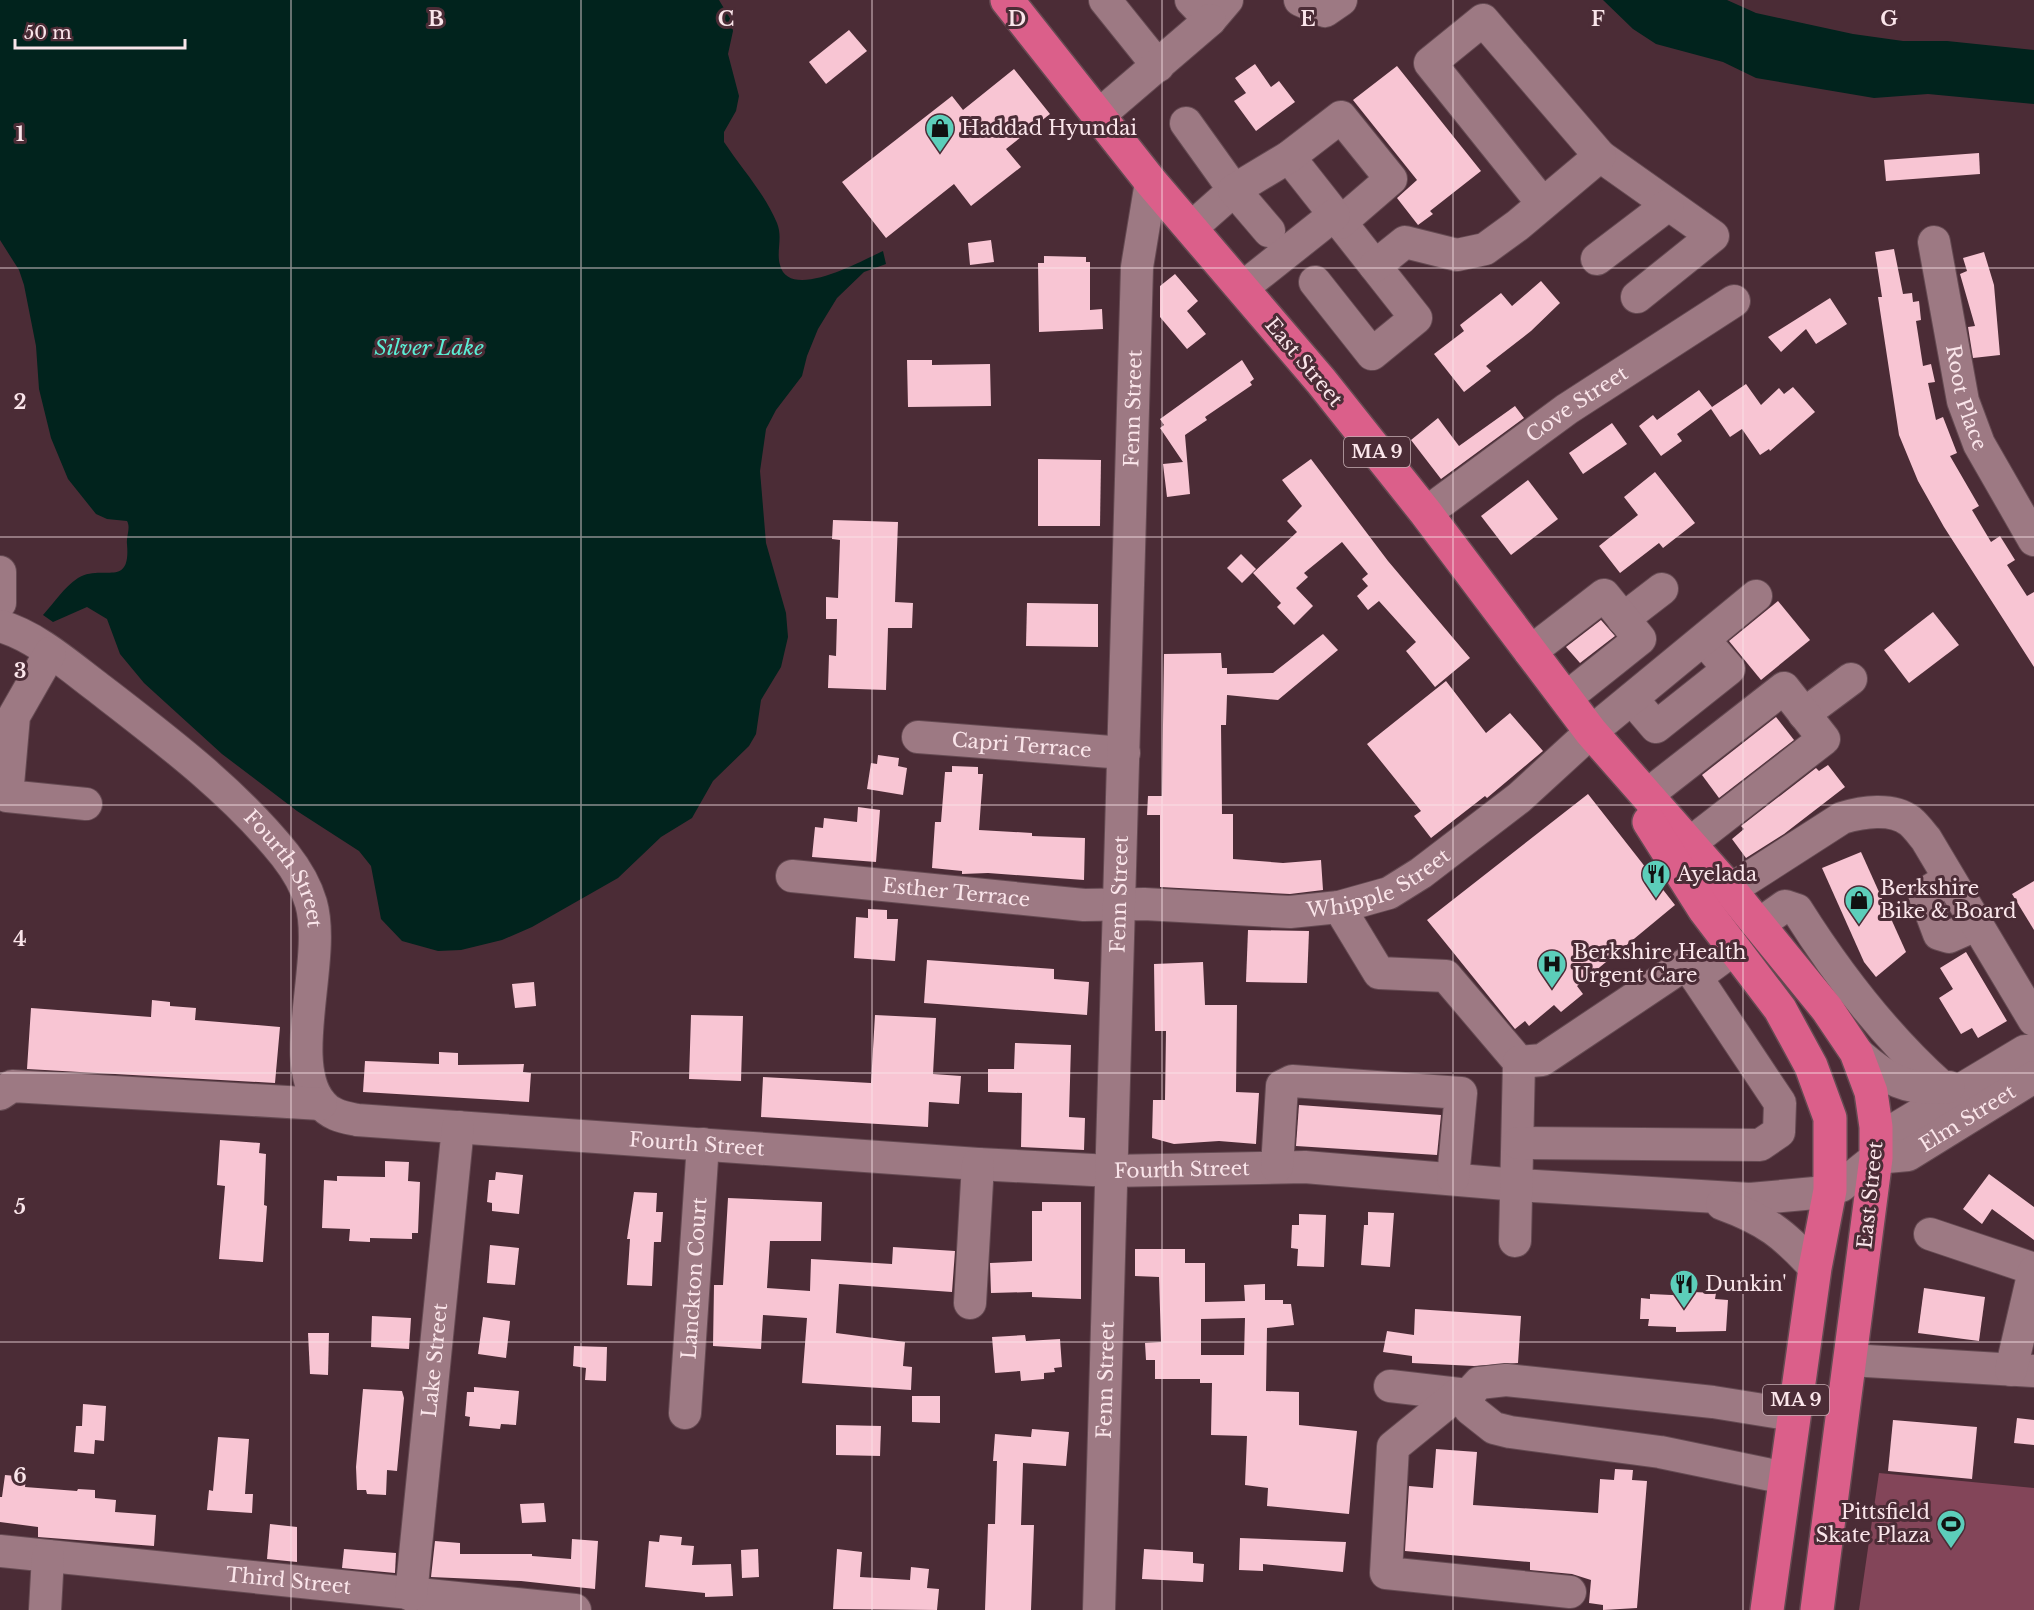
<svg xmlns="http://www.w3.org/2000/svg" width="2034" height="1610" font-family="'Libre Baskerville',serif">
<rect width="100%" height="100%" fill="#4b2c36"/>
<path fill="#834559" d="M1879,1473L2034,1488V1610H1859Z"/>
<g fill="#01231d">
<path d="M0,0H719L731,20L733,31L728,54L739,96L736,111L724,132V142C742,169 765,194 777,223C783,238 776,251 780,265C789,302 863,260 883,251L886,264L864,272L837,298L818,329L807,356L802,376L776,410L766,429L760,471L766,543L786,613L788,637L781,667L761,700L756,734L749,746L713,781L692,818L661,837L618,878L532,927L502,940L461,950L438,951L402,941L381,919L371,866L359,851L297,811L222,754L144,683L120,654L107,619L87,607L53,622L43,615C54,603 64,587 78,578C102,563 131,590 127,544C126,536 131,528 127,521L107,519L96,514L68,479L51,438L39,389L36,346L24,285L19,270L0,240Z"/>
<path d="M1603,0H1727L1756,13L1853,34L1903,41H1947L2034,50V104L1928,94L1874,98L1756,78L1723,62L1656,44L1633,29Z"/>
</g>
<g fill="#f8c5d3" fill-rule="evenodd">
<path d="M849,30L867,51L826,84L809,62Z"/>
<path d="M1255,64L1271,87L1279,81L1295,102L1256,131L1234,101L1246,93L1235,78Z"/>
<path d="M1397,66L1481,171L1430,211L1433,214L1418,225L1397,198L1417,180L1353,100Z"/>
<path d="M1014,69L1050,114L1006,149L1021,167L971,206L954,184L886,238L842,182L952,96L963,110Z"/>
<path d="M1979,153L1980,174L1886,181L1884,160Z"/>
<path d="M991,240L994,262L970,265L968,243Z"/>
<path d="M1894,249L1903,294L1912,293L1913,302L1919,301L1921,320L1916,321L1923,366L1931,364L1935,382L1928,383L1936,420L1943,417L1957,453L1950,456L1979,506L1972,510L1991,542L2000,536L2015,560L2007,565L2027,596L2034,592V667L1944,527L1918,481L1899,435L1878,297H1882L1875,252Z"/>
<path d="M1984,252L1994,285L2000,355L1973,358L1968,327L1975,326L1960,274L1967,271L1963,258Z"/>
<path d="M1044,256L1086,257V262H1090V310L1102,309L1103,329L1039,332L1038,263H1044Z"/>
<path d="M1175,274L1198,301L1187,311L1206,334L1187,349L1160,317V286Z"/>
<path d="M1541,281L1560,303L1531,331L1486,366L1491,371L1464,392L1434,354L1464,331L1460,325L1501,293L1512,306Z"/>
<path d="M1830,298L1847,324L1816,344L1806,329L1781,352L1768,337Z"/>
<path d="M907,360H932V365L990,364L991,406L908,407Z"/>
<path d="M1242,360L1254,379L1250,382L1252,385L1205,417L1207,420L1185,435L1190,494L1167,497L1163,464L1183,462L1160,428L1164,425L1160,419Z"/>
<path d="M1746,384L1761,405L1779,388L1784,394L1793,387L1815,412L1770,451L1769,449L1760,455L1742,429L1730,437L1711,409L1677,434L1682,441L1661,456L1639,426L1653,415L1657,420L1699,390L1712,407Z"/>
<path d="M1515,406L1524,418L1441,479L1411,440L1438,418L1459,446Z"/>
<path d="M1612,423L1627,444L1583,474L1569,453Z"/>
<path d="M1038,459L1101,460L1100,526H1038Z"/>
<path d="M1311,459L1388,561L1470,658L1435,687L1406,651L1416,642L1379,601L1368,610L1357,596L1368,586L1362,579L1368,574L1342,542L1304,573L1308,577L1296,588L1313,606L1294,625L1277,607L1281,603L1253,573L1297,532L1287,521L1302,506L1282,480Z"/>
<path d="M1655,472L1695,523L1663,548L1659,543L1620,573L1599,546L1638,515L1624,497Z"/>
<path d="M1528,480L1558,519L1511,555L1481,516Z"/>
<path d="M833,520L898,522L895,602L913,603L912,628H888L886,690L828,688L829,655L836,656L837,619H826V597L838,598L840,540L832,539Z"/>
<path d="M1241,554L1256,569L1242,583L1227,568Z"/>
<path d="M1778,601L1810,640L1761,680L1729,641Z"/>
<path d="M1027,603L1098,604V647L1026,646Z"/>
<path d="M1933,612L1959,645L1909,683L1884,650Z"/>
<path d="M1601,620L1615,636L1580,663L1566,647Z"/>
<path d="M1323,634L1338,650L1278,700L1227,695L1226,725H1221L1222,814H1233V859L1283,863L1321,860L1323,890L1290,894L1160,887V815H1147L1148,796H1162L1164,654L1221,653L1222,668H1227V674L1273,673Z"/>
<path d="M1446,681L1486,733L1510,713L1543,751L1487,798L1485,796L1431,838L1414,816L1421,811L1367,744Z"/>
<path d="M1776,717L1794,740L1719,798L1702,775Z"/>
<path d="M878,755L899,758L898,766L907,768L903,795L867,789L871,763L877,764Z"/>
<path d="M1828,765L1845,787L1784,834L1746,858L1732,839L1744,829L1741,826L1816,768L1819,771Z"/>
<path d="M952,766L978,767V774H983L979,830L1032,833V836L1085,838L1084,880L988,873L962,874V871L932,868L935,822H941L945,772H952Z"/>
<path d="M1588,794L1675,905L1577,986L1583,994L1561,1012L1554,1005L1529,1026L1525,1021L1515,1029L1427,920Z"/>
<path d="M858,807L880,810L876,862L812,857L815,827L823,828L824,818L857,822Z"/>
<path d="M1861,852L1906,952L1876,977L1864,962L1822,868Z"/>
<path d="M2034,881V930L2012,894Z"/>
<path d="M868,909L887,910V919H898L895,961L854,958L856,917L868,918Z"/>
<path d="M1248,930L1309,931L1307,983L1246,982Z"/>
<path d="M1966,952L2007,1021L1978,1038L1972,1028L1961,1034L1939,998L1953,989L1940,968Z"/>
<path d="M927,960L1054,969V979L1089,982L1087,1015L924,1003Z"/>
<path d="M1203,962L1205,1005H1237L1236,1092L1259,1093L1256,1144L1219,1141L1174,1144L1152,1138L1153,1100H1165L1166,1031H1155L1154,964Z"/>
<path d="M534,982L536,1006L515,1008L512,984Z"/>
<path d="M152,1000L170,1002V1006L196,1008L195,1020L280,1027L275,1083L27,1069L31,1008L151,1017Z"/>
<path d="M691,1015L743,1016L741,1081L689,1079Z"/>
<path d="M875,1015L936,1018L933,1074L961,1076L959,1104L929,1102L928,1127L761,1117L763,1077L871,1083Z"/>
<path d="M1015,1043L1071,1045L1069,1117L1085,1118L1084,1150L1021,1147L1022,1093L988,1092V1069H1014Z"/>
<path d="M439,1052L458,1053V1065L524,1064L523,1072L531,1073L529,1102L363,1092L365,1061L439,1064Z"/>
<path d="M1299,1105L1441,1115L1437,1155L1296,1146Z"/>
<path d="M220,1140L260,1143L259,1153L266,1154L264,1205L267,1206L263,1262L219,1259L225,1186L217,1185Z"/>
<path d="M385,1161L409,1162L408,1181L420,1182L418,1233H412V1239L370,1238V1242L349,1241L350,1229L322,1228L324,1180L337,1181V1176L385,1177Z"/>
<path d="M496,1172L523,1175L519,1214L492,1211V1203L487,1202L489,1180H495Z"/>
<path d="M1989,1174L2034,1207V1240L1992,1209L1982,1224L1963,1209Z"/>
<path d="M634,1192L657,1193L656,1212H663L661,1242H654L652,1286L627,1285L630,1239H627Z"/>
<path d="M728,1198L822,1202L821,1241H770L767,1288L810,1291L811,1259L892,1264L893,1247L955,1251L952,1292L839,1284L836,1333L905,1342L903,1366L912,1367L911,1390L802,1383L807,1318L763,1315L761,1349L713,1346L714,1285H723Z"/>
<path d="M1042,1202H1081V1299L1032,1297V1292L991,1293L990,1263L1032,1261V1211H1042Z"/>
<path d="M1368,1212L1394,1213L1390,1267L1361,1265L1364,1225H1368Z"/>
<path d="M1299,1214L1326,1215L1324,1267L1297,1266L1298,1249L1291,1248L1292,1225H1299Z"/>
<path d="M490,1245L519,1248L515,1285L487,1283Z"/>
<path d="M1135,1249H1185V1263H1205V1302L1245,1301L1244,1285L1265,1284V1300H1283V1304H1291L1294,1325L1267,1328L1266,1391L1299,1392V1425L1357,1431L1349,1514L1267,1506L1268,1488L1245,1485L1247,1436L1211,1435L1212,1383H1200V1379H1155V1360H1146L1145,1343L1161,1342L1159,1277L1135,1276ZM1245,1318L1244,1355H1201V1319Z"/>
<path d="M1924,1288L1985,1297L1979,1341L1918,1333Z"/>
<path d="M1693,1292L1716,1293L1715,1299L1728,1300L1726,1331L1676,1332V1327L1648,1326L1649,1319H1640L1641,1298L1650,1299V1294L1693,1296Z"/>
<path d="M1415,1309L1521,1316L1518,1363L1474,1366L1412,1363V1356L1383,1352L1387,1331L1414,1335Z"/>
<path d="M372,1316L411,1318L409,1349L371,1347Z"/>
<path d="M483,1317L510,1321L506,1358L478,1354Z"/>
<path d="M308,1333H329L328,1375L310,1374Z"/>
<path d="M1025,1335L1026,1341L1060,1339L1062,1367L1054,1368L1055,1372L1044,1373V1379L1021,1381L1020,1371L995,1373L992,1337Z"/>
<path d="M574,1346L607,1347L606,1381L585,1380L586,1368L573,1366Z"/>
<path d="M474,1387L519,1391L516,1425L501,1424L500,1429L469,1426L470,1417L465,1416L467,1392H474Z"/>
<path d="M363,1389L402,1391L404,1398L397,1471L387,1470L386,1495L367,1494L366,1490H357L356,1467Z"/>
<path d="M912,1396H940V1423L912,1422Z"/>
<path d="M83,1404L106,1406L104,1441L95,1440L94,1454L74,1452L76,1426H82Z"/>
<path d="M2017,1418L2034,1420V1445L2014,1443Z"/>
<path d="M1893,1420L1977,1427L1972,1479L1888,1471Z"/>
<path d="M836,1425L881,1426L880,1456L836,1455Z"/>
<path d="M1032,1429L1069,1432L1066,1466L1023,1463L1021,1525H1034L1031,1610H985L988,1524H995L997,1461H993L995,1434L1031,1437Z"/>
<path d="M218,1437L249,1439L245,1494H253L252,1513L207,1510L209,1490L213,1491Z"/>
<path d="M1436,1449L1477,1452L1473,1505L1598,1513L1600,1479L1614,1480L1615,1469L1633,1470L1632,1480L1647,1481L1637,1608L1603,1610V1605L1589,1603L1591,1580L1572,1574L1530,1570V1562L1405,1551L1409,1486L1433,1488Z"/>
<path d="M5,1475L26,1477L25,1487L77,1491L78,1489L95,1490V1498L116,1500L115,1512L156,1515L154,1546L38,1537V1527L0,1522V1497H2Z"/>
<path d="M544,1503L546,1522L522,1523L520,1504Z"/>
<path d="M270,1524L297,1527V1562L267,1559Z"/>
<path d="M660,1535L682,1537L681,1545L694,1546L692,1565L731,1564L733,1596L705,1597V1593L645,1587L649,1541L659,1542Z"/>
<path d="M1240,1538L1346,1542L1343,1572L1263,1564V1571L1239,1570Z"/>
<path d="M572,1539L598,1541L595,1589L521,1581L431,1577L435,1541L460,1543V1554H532V1556L571,1559Z"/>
<path d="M344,1549L396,1553L395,1573L342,1568Z"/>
<path d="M758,1549L759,1577L742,1578L741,1550Z"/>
<path d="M837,1549L862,1552L860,1577L910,1580L911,1567L929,1569L927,1588L939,1589L937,1610L833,1609Z"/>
<path d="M1144,1549L1193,1552V1563L1204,1564L1203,1582L1142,1579Z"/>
</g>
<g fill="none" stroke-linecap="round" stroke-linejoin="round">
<g stroke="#654a52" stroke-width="34">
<g id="minor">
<path d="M1105,0L1158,66"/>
<path d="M1191,0L1210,20L1227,0"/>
<path d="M1300,0L1325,11L1341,0"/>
<path d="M1098,116L1210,20"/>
<path d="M1186,123L1234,190L1191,228"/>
<path d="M1600,156L1713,236L1637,297"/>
<path d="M1289,157L1416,318L1372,354L1315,282"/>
<path d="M1269,231L1234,190L1289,157L1341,117L1391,179L1340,223"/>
<path id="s1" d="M1934,242L1963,401L1979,444L2034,540"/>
<path d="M1597,259L1668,205"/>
<path d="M1375,266L1405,242L1457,255L1485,249L1518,225L1600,156L1483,20L1430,63L1543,204"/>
<path d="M1242,288L1334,215"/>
<path id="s2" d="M1426,513L1567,409L1734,301"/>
<path d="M0,572V603"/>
<path d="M1623,619L1662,589"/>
<path id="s3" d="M0,626C35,636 67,664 96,686C162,737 233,790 285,855C296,869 306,886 311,903C327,958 286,1062 321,1103C330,1115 343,1117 357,1120L978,1164L1111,1171L1305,1167L1518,1185L1750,1199L1815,1193L1841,1186L1876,1158L1895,1129L2025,1051H2034"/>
<path d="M1530,652L1604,595L1640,639L1566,698"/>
<path d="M50,653L14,716L7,796L86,804"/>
<path d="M1632,699L1656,727L1729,669L1704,640"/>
<path d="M1804,714L1851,679"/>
<path id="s4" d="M918,737L1124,753"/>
<path d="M1647,795L1784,688L1824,739L1689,844"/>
<path id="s5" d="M792,876L1084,905L1144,904L1290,912L1339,907L1389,893L1421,873L1519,798L1591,732L1756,596"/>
<path d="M1949,879L1924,894L1939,934L1949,937L1976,925"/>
<path d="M1730,890L1842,818C1862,812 1892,807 1910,821C1916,826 1921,833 1926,839L2034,1020"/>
<path d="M1339,907L1379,973L1446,976L1519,1062L1515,1241"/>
<path d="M1758,925L1785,906L1797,910C1838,975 1885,1036 1942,1087"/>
<path d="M1856,1052C1888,1080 1905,1091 1949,1087"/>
<path d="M1519,1062L1542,1060L1687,963L1696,977"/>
<path d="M0,1094L12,1086L321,1104"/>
<path d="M1518,1143L1760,1145L1779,1132L1780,1103L1696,977L1734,949"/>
<path id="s6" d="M1876,1158L1908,1155L2034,1077"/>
<path d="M1277,1167L1282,1086L1292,1081L1461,1093L1453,1178"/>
<path d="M1722,1204C1766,1220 1784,1234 1815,1268"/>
<path d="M1930,1234L2034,1269"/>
<path d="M970,1303L978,1164"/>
<path d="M1850,1360L2034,1371"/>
<path d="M2011,1370L2034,1271"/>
<path d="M1390,1386L1468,1395"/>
<path d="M1458,1394L1393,1447L1386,1573L1570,1592"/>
<path id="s7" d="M685,1413L703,1144"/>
<path d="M1785,1478L1660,1452L1510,1432L1494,1428L1470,1409L1468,1395L1479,1383L1506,1380L1713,1402L1794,1415"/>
<path id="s8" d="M0,1551L575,1610"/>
<path id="s9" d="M411,1595L458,1127"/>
<path d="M45,1610L48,1556"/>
<path id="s10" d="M1099,1610L1137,267L1151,182"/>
</g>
</g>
<g stroke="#654a52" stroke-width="36">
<g id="highway">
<path d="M1007,0L1151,182L1321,381L1426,513L1591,732L1730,890L1827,1009L1856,1052L1871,1092L1876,1127V1158L1817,1610"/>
<path d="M1649,822L1704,909L1780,1009L1811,1066L1830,1118V1190L1815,1268L1767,1610"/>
</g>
</g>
<use href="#minor" stroke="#9d7983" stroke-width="32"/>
<use href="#highway" stroke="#db5f8a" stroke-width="33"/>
</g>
<path fill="none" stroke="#fae5ea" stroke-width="1.5" stroke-opacity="0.55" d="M291,0V1610M581,0V1610M872,0V1610M1162,0V1610M1453,0V1610M1743,0V1610M0,268H2034M0,537H2034M0,805H2034M0,1073H2034M0,1342H2034"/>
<defs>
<g id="shop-pin" transform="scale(1.5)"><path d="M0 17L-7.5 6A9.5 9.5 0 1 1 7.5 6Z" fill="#5cceba" stroke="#4b2c36"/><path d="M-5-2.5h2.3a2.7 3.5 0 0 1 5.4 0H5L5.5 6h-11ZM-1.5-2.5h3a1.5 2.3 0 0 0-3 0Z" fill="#111"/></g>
<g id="restaurant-pin" transform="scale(1.5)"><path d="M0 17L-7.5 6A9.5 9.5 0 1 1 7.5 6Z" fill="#5cceba" stroke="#4b2c36"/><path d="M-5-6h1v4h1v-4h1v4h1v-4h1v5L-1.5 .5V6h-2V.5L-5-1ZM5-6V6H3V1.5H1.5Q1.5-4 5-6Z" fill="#111"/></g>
<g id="hospital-pin" transform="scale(1.5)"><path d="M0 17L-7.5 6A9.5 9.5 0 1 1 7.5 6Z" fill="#5cceba" stroke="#4b2c36"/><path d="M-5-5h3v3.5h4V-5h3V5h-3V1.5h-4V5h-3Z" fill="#111"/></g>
<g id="stadium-pin" transform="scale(1.5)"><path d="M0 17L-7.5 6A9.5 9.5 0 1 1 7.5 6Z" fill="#5cceba" stroke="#4b2c36"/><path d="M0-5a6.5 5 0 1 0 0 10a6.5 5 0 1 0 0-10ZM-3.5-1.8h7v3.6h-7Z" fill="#111"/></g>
</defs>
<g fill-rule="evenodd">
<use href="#shop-pin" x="940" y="128"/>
<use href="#restaurant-pin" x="1656" y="874"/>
<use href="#shop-pin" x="1859" y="900"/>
<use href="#hospital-pin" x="1552" y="964"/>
<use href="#restaurant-pin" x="1684" y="1284"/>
<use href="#stadium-pin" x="1951" y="1524"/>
</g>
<g text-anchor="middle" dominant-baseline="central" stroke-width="6" stroke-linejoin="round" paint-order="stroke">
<g fill="#4b2c36" stroke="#c6aeb4" stroke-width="1.5">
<rect x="1344" y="437" width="66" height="30" rx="4.5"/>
<rect x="1763" y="1385" width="66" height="30" rx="4.5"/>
</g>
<g font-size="18" font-weight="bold" fill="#fae5ea">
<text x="1377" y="452">MA 9</text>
<text x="1796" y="1400">MA 9</text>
</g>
<g font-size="20" fill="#fae5ea" stroke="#4b2c36" text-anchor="start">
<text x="961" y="128">Haddad Hyundai</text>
<text x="1677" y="874">Ayelada</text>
<text x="1880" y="888">Berkshire<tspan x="1880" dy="23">Bike &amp; Board</tspan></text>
<text x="1573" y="952">Berkshire Health<tspan x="1573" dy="23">Urgent Care</tspan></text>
<text x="1705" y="1284">Dunkin'</text>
<text x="1930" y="1512" text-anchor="end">Pittsfield<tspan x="1930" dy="23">Skate Plaza</tspan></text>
</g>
<g font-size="20" fill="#fae5ea" stroke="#4b2c36">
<text transform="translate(1304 362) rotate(50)">East Street</text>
<text stroke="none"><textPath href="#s1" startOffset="159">Root Place</textPath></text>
<text stroke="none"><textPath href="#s2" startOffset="186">Cove Street</textPath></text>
<text stroke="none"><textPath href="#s10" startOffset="1202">Fenn Street</textPath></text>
<text stroke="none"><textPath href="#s4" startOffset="104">Capri Terrace</textPath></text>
<text stroke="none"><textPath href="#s3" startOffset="380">Fourth Street</textPath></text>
<text stroke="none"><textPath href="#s5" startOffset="594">Whipple Street</textPath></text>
<text stroke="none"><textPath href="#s5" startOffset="165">Esther Terrace</textPath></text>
<text stroke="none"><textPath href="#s10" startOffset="716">Fenn Street</textPath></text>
<text stroke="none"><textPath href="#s6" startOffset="102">Elm Street</textPath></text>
<text stroke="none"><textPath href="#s3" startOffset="1008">Fourth Street</textPath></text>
<text stroke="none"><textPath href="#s3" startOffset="1494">Fourth Street</textPath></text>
<text transform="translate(1870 1195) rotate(-84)">East Street</text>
<text stroke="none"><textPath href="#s7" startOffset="135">Lanckton Court</textPath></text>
<text stroke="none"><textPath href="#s9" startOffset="236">Lake Street</textPath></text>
<text stroke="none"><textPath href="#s10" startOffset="230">Fenn Street</textPath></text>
<text stroke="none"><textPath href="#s8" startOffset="290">Third Street</textPath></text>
</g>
<g font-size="21" font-style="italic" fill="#5aeed5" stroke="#4b2c36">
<text x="429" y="348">Silver Lake</text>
</g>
</g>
<g font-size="20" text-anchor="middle" font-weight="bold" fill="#fae5ea" stroke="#4b2c36" stroke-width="6" stroke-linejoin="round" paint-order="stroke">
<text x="436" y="26">B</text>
<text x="726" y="26">C</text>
<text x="1017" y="26">D</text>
<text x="1308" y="26">E</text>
<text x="1598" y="26">F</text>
<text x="1889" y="26">G</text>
<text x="20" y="141">1</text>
<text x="20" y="409">2</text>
<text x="20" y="678">3</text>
<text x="20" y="946">4</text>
<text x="20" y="1214">5</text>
<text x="20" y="1483">6</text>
</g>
<path d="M15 39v9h170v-9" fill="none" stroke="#fae5ea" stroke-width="3"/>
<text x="24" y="39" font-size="18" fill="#fae5ea" stroke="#4b2c36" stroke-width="4.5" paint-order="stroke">50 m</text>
</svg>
